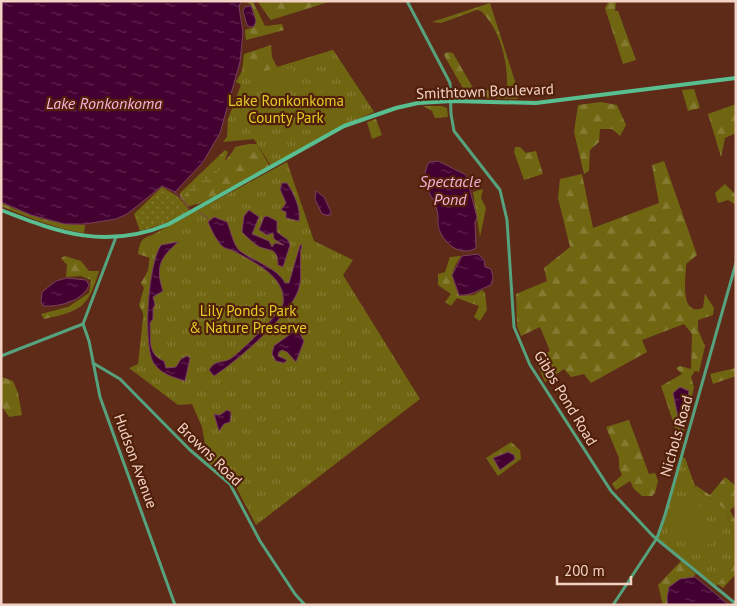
<svg xmlns="http://www.w3.org/2000/svg" width="737" height="606" font-family="'PT Sans',sans-serif">
<defs>
<pattern id="grass-dots" width="8" height="8" patternUnits="userSpaceOnUse" patternTransform="scale(1.25)"><rect width="8" height="8" fill="#706612"/><path d="M2 2h.1M6 6h.1" fill="none" stroke="#857b33" stroke-width="1.8" stroke-linecap="round"/></pattern>
<pattern id="forest-firs" width="22" height="20" patternUnits="userSpaceOnUse" patternTransform="scale(1.25)"><rect width="22" height="20" fill="#706612"/><path d="M5 1l3.5 6h-7zM16 11l3.5 6h-7z" fill="#857b33"/></pattern>
<pattern id="wetland-marsh" width="20" height="14" patternUnits="userSpaceOnUse" patternTransform="scale(1.25)"><rect width="20" height="14" fill="#706612"/><path d="M1 5h8M5 5V1M11 12h8M15 12V8" fill="none" stroke="#857b33"/></pattern>
<pattern id="park-tufts" width="24" height="20" patternUnits="userSpaceOnUse" patternTransform="scale(1.25)"><rect width="24" height="20" fill="#706612"/><path d="M3 7l-1-3M5 7V3M7 7l1-3M15 17l-1-3M17 17v-4M19 17l1-3" fill="none" stroke="#857b33"/></pattern>
<pattern id="water-ripples" width="26" height="14" patternUnits="userSpaceOnUse" patternTransform="scale(1.25)"><rect width="26" height="14" fill="#430132"/><path d="M2 4q2-2 4 0t4 0M15 11q2-2 4 0t4 0" fill="none" stroke="#5f254e"/></pattern>
</defs>
<rect width="100%" height="100%" fill="#5d2b17"/>
<path fill="url(#grass-dots)" d="M162,187L177,196L190,211L167,223L140,231L134,214Z"/>
<g fill="url(#forest-firs)">
<path d="M246,1L253,2L265,26L282,24L284,30L246,40L245,30L254,27L256,20L252,6Z"/>
<path d="M257,1H332L271,20Z"/>
<path d="M609,1H616L615,11H618L636,60L623,64L605,8Z"/>
<path d="M490,3L519,94V98L515,99L468,97L445,57L444,54L448,52L453,53L473,88L482,91L507,87C508,60 500,30 481,11L477,10L441,23L432,22Z"/>
<path d="M271,45L272,57L277,67L333,50L374,112L321,126L236,82L242,71L244,54Z"/>
<path d="M694,89L700,108L688,111L682,90Z"/>
<path d="M601,102L617,105L626,125L620,136L612,129H600L599,142L590,150L589,171L584,174L574,132L578,105Z"/>
<path d="M736,104V133L725,138L721,157L708,114Z"/>
<path d="M376,119L382,135L372,139L367,122Z"/>
<path d="M249,144H257L269,165L268,167L202,203L189,206L184,196C197,172 223,172 235,147Z"/>
<path d="M515,147H520L526,153L536,151L543,174L524,180L514,152Z"/>
<path d="M664,161L697,255L686,264C686,278 679,317 703,308L705,294L714,308L713,315L698,320V330L705,346L699,372L695,371L691,377L694,387L681,445L661,386L682,374L676,368L680,366L691,369L692,334L684,324L642,340L647,352L591,383L584,374L571,377L564,369L545,382L534,358L550,351L540,327L521,336L517,326L516,294L547,281L544,268L570,247L558,198L560,179L582,174L593,228L659,203L652,165Z"/>
<path d="M725,184L735,194L736,205L728,200L718,203L715,193Z"/>
<path d="M483,189L481,198L486,208L480,237L473,192Z"/>
<path d="M1,203C28,215 55,226 85,225L84,233C56,229 27,217 1,206Z"/>
<path d="M158,234L145,317L139,305L144,288L141,283L149,269L150,258L138,254C140,240 143,236 158,234Z"/>
<path d="M65,256L81,261L89,271H99C88,308 81,311 44,319L41,314L68,307L89,293L91,280L81,276L66,277L67,265L61,258Z"/>
<path d="M461,256C448,275 453,277 459,296L474,295L482,290L485,293L487,310L480,321L474,317L479,306L457,298L451,306L445,302L451,294L438,285V274L445,272L450,257Z"/>
<path d="M736,368V376L713,384L710,374Z"/>
<path d="M2,377L13,381L18,393L22,415L9,417L1,405Z"/>
<path d="M629,420L649,474L655,473L658,481L655,493L652,496H642L634,489L630,481L616,490L612,484L622,475L619,468V458L606,427Z"/>
<path d="M511,442L520,450L521,459L498,476L486,458Z"/>
<path d="M725,477L736,486V506L730,510L736,522V540L726,510L696,489L695,485L710,495Z"/>
<path d="M736,558V577L734,576L723,588L717,584L732,567Z"/>
<path d="M681,561L696,574L693,577L680,579L667,598L668,605H663L658,585Z"/>
</g>
<path fill="url(#wetland-marsh)" d="M225,150L228,152L224,163L211,181L215,190L202,187L194,192H186L184,196L189,206H191L187,207L180,198V193Z"/>
<g fill="url(#park-tufts)">
<path d="M333,50L374,112L336,129L271,166L254,139L223,142L227,137L228,119L241,85L236,80Z"/>
<path d="M423,106H442L447,108L448,117L435,118L432,111Z"/>
<path d="M287,162L314,241L353,260L343,275L420,399L256,525L236,487L208,462L202,427L192,404L178,405L129,368L138,364L152,235Z"/>
<path d="M681,457L685,458L696,489L726,510L736,540V558L732,567L716,586L657,538Z"/>
</g>
<g fill="#706612">
<path d="M293,68L290,92L288,85L283,84L277,89L278,94L285,98L264,94L267,79L280,70Z"/>
<path d="M332,89C339,107 325,134 303,129L296,105L300,115H306L312,110L313,102L310,97L298,99Z"/>
<path d="M699,501L702,533L713,521L724,529L710,546L699,538L701,535L668,542C666,521 677,503 699,501Z"/>
</g>
<g fill="url(#water-ripples)" stroke="#78405e">
<path d="M1,1H241L239,7L243,32L240,62L220,133L203,162L175,192L162,186L127,214L116,219L85,224H65L31,215L1,202Z"/>
<path d="M251,6L256,21L254,26L250,27L247,25L243,11L245,7Z"/>
<path d="M438,161L466,175L477,217L475,223L476,248C461,257 445,245 439,229C437,224 439,216 437,210C431,190 418,185 429,162Z"/>
<path d="M282,183H287C294,194 301,208 299,221L286,218V212L281,210L286,203L280,189Z"/>
<path d="M316,191L324,197L331,212L330,216L322,214L315,199Z"/>
<path d="M249,210L259,217L252,234L269,241L272,247L275,243L284,245L274,239L273,233L267,235L259,230L264,217L267,216L277,221V232L288,240L290,245L283,267L278,265C278,246 269,252 258,246C252,242 247,237 242,232L244,216Z"/>
<path d="M214,217L227,222C231,231 233,245 240,251C251,260 278,268 285,283H289L300,245H302C298,259 303,274 299,288C292,314 237,361 214,376L209,370C216,359 220,364 230,359C238,355 282,311 283,304C287,277 255,263 236,252C231,249 225,249 222,246C216,240 211,229 208,222Z"/>
<path d="M178,242C160,258 155,267 163,291L153,297L155,305L153,308V319L150,323C151,338 147,355 164,361L166,368L176,367L181,359L187,356L190,358L185,381C173,377 160,374 153,362C143,342 148,264 161,245Z"/>
<path d="M478,254L484,260L485,267L491,269L493,277L491,285C479,289 473,296 459,295L452,275L462,256Z"/>
<path d="M67,278L86,280L89,285C83,301 59,307 44,306L41,303L42,292L56,281Z"/>
<path d="M293,332H299L304,341L296,362L287,352L282,350L279,352L278,356L287,360L284,363L276,361L272,354L274,346Z"/>
<path d="M680,387L689,391L681,431L673,393Z"/>
<path d="M227,410L231,412L230,422L224,424L219,431L214,414L220,415Z"/>
<path d="M508,452L514,455L515,459L500,470L493,458Z"/>
<path d="M695,577L729,605H668L667,598L669,587L680,579Z"/>
</g>
<g fill="none" stroke-linecap="round" stroke-linejoin="round">
<g stroke="#78405e" stroke-width="1">
<path d="M174,192L181,197L190,209"/>
<path d="M199,212L210,220"/>
</g>
<g stroke="#56a27e" stroke-width="3">
<path d="M407,1L450,83L451,114L454,131L500,190L507,220L514,327L530,365L611,491L653,536L736,604"/>
<path d="M83,324L89,341L100,397L175,605"/>
<path d="M1,356L83,324L116,237"/>
<path d="M93,363L120,379L190,450L230,484L260,541L295,594L305,605"/>
<path d="M613,605L657,538L665,515L736,263"/>
</g>
<path stroke="#59be90" stroke-width="4" d="M1,210C60,233 106,250 169,224L344,126L396,108L418,103L452,101L536,103L736,78"/>
</g>
<g text-anchor="middle" dominant-baseline="central" stroke-width="4.5" stroke-linejoin="round" paint-order="stroke">
<g font-size="15" fill="#f2d2c5" stroke="#51200b">
<text transform="translate(485 91) rotate(-2)">Smithtown Boulevard</text>
<text transform="translate(566 398) rotate(59)">Gibbs Pond Road</text>
<text transform="translate(676 436) rotate(-74)">Nichols Road</text>
<text transform="translate(210 454) rotate(44)">Browns Road</text>
<text transform="translate(136 461) rotate(70)">Hudson Avenue</text>
</g>
<g font-size="15" fill="#e1cd27" stroke="#51200b">
<text x="286" y="100">Lake Ronkonkoma<tspan x="286" dy="17">County Park</tspan></text>
<text x="248" y="310">Lily Ponds Park<tspan x="248" dy="17">&amp; Nature Preserve</tspan></text>
</g>
<g font-size="16" font-style="italic" fill="#f8b0dd" stroke="#51200b">
<text x="104" y="103">Lake Ronkonkoma</text>
<text x="450" y="181">Spectacle<tspan x="450" dy="18">Pond</tspan></text>
</g>
</g>
<rect width="737" height="606" fill="none" stroke="#f2d2c5" stroke-width="5"/>
<path d="M557 576v8h74v-8" fill="none" stroke="#f2d2c5" stroke-width="2.5"/>
<text x="564" y="576" font-size="15" fill="#f2d2c5" stroke="#51200b" stroke-width="4" paint-order="stroke">200 m</text>
</svg>
